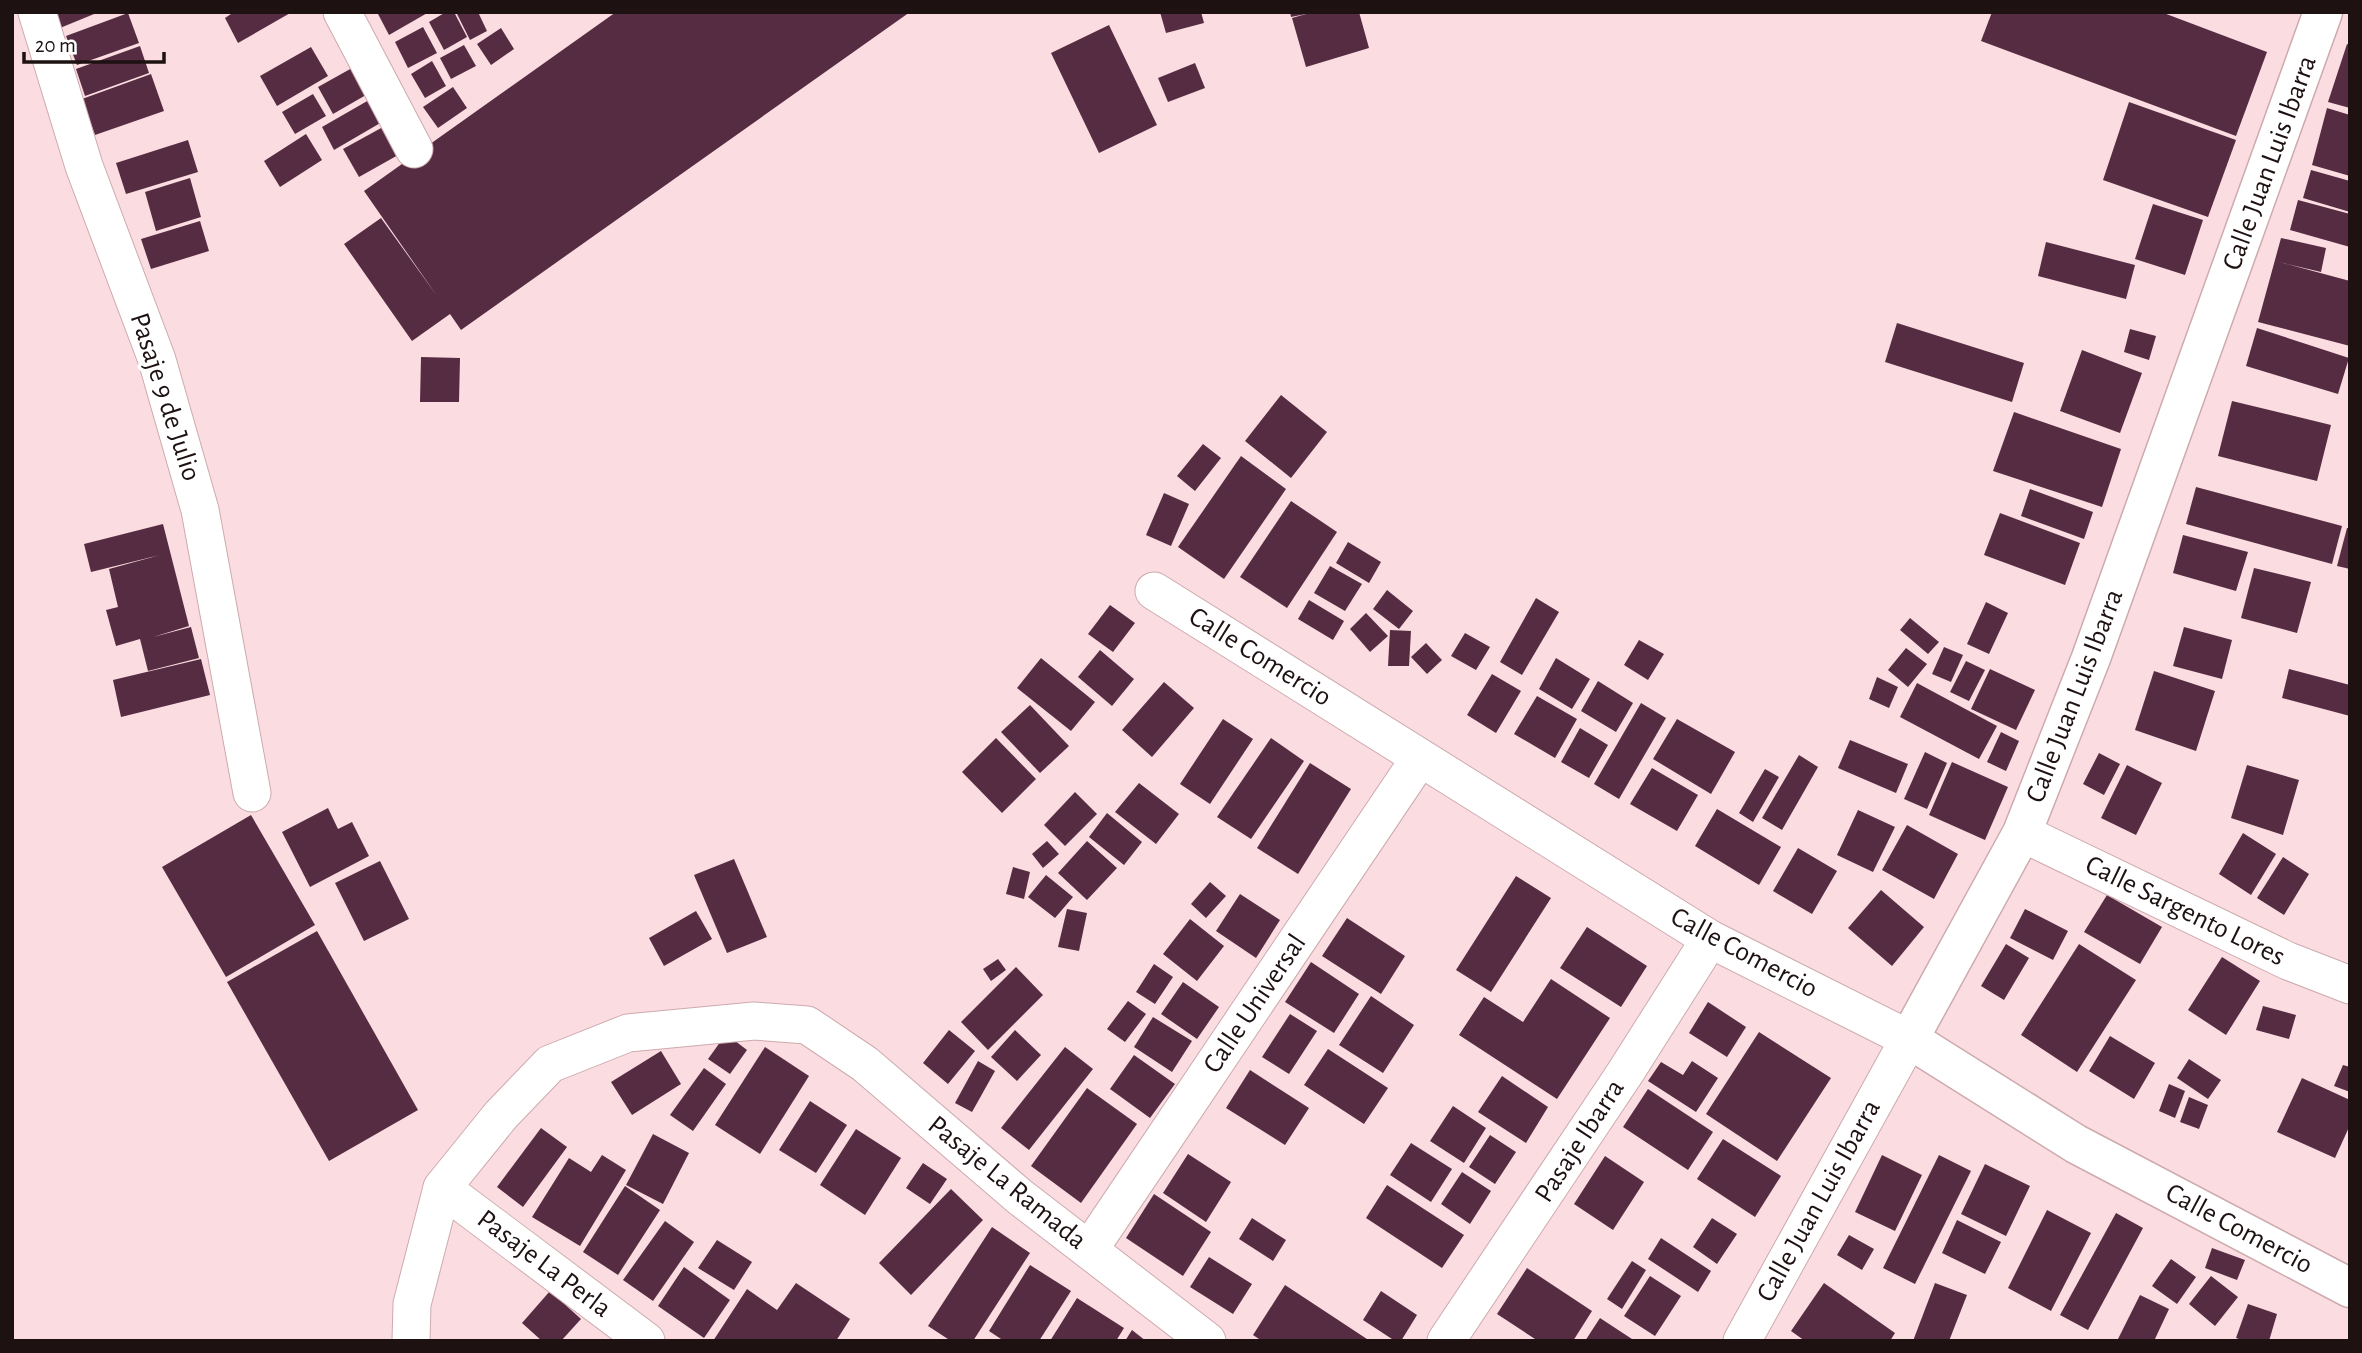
<svg xmlns="http://www.w3.org/2000/svg" width="2362" height="1353" font-family="'Alegreya Sans',sans-serif">
<rect width="100%" height="100%" fill="#fbdde1"/>
<g fill="#562c42">
<path d="M54,12H99L60,28Z"/>
<path d="M234,12H292L238,43L225,18Z"/>
<path d="M377,12H429L389,35Z"/>
<path d="M446,12H454L467,37L444,50L429,22Z"/>
<path d="M456,12H478L487,31L470,40Z"/>
<path d="M616,12H910L461,330L450,314L412,341L344,244L381,218L437,296L364,191Z"/>
<path d="M1160,12H1201L1204,23L1166,33Z"/>
<path d="M1290,12H1359L1369,48L1306,67L1292,18L1306,14L1291,17Z"/>
<path d="M1992,12H2161L2267,52L2236,136L1981,41Z"/>
<path d="M128,13L139,43L77,65L66,36Z"/>
<path d="M1109,25L1157,125L1099,153L1051,53Z"/>
<path d="M423,27L437,53L408,68L395,42Z"/>
<path d="M501,28L514,49L491,65L477,44Z"/>
<path d="M2347,44L2350,45V108L2328,102Z"/>
<path d="M464,45L476,66L451,79L440,58Z"/>
<path d="M140,46L149,73L85,96L76,69Z"/>
<path d="M311,47L328,76L277,106L260,76Z"/>
<path d="M432,61L446,86L425,98L411,74Z"/>
<path d="M1195,63L1205,88L1168,102L1158,78Z"/>
<path d="M352,68L366,95L333,114L318,87Z"/>
<path d="M151,74L164,111L95,135L82,99Z"/>
<path d="M453,87L467,108L438,128L423,107Z"/>
<path d="M313,94L326,116L295,134L282,112Z"/>
<path d="M369,100L382,122L334,150L322,127Z"/>
<path d="M2129,102L2236,140L2208,217L2103,180Z"/>
<path d="M2327,108L2350,115V176L2312,165Z"/>
<path d="M392,122L407,150L359,177L343,149Z"/>
<path d="M306,134L322,160L280,187L264,161Z"/>
<path d="M188,140L198,172L126,194L116,163Z"/>
<path d="M2311,170L2350,181V212L2303,198Z"/>
<path d="M190,178L201,217L156,231L145,192Z"/>
<path d="M2298,200L2350,214V247L2290,230Z"/>
<path d="M2153,204L2203,220L2185,275L2135,259Z"/>
<path d="M200,221L209,251L151,269L141,239Z"/>
<path d="M2281,238L2326,248L2321,272L2279,262L2350,281V346L2258,322Z"/>
<path d="M2046,242L2135,265L2126,299L2038,276Z"/>
<path d="M1897,323L2024,363L2012,402L1885,362Z"/>
<path d="M2257,328L2349,358L2338,394L2246,366Z"/>
<path d="M2130,329L2156,336L2149,360L2124,352Z"/>
<path d="M2082,350L2142,373L2120,433L2060,411Z"/>
<path d="M421,357L460,358L459,402H420Z"/>
<path d="M1281,395L1327,432L1291,478L1245,441Z"/>
<path d="M2232,401L2331,425L2317,481L2218,456Z"/>
<path d="M2014,412L2121,449L2102,507L1993,471Z"/>
<path d="M1203,444L1221,458L1195,491L1177,476Z"/>
<path d="M1241,456L1286,489L1224,579L1178,547Z"/>
<path d="M2196,487L2342,526L2332,564L2186,524Z"/>
<path d="M2030,489L2093,512L2084,539L2021,516Z"/>
<path d="M1164,493L1189,504L1171,546L1146,535Z"/>
<path d="M1291,501L1337,532L1287,608L1240,577Z"/>
<path d="M2000,513L2080,543L2065,585L1984,555Z"/>
<path d="M163,524L189,626L153,637L191,627L199,658L148,671L140,639L116,646L106,610L118,607L109,569L160,555L91,572L84,544Z"/>
<path d="M2347,528H2350V569L2337,566Z"/>
<path d="M2183,535L2248,552L2236,591L2173,573Z"/>
<path d="M1348,542L1381,562L1369,583L1336,563Z"/>
<path d="M1330,566L1362,584L1345,611L1314,593Z"/>
<path d="M2254,568L2311,582L2297,633L2241,618Z"/>
<path d="M1387,590L1413,611L1399,629L1373,609Z"/>
<path d="M1536,598L1559,612L1522,675L1500,662Z"/>
<path d="M1309,600L1344,621L1333,640L1298,619Z"/>
<path d="M1986,602L2008,613L1989,654L1967,644Z"/>
<path d="M1110,605L1135,623L1113,652L1088,634Z"/>
<path d="M1366,613L1388,636L1370,652L1350,629Z"/>
<path d="M1910,618L1939,642L1928,654L1900,630Z"/>
<path d="M2184,627L2232,640L2222,679L2173,666Z"/>
<path d="M1390,630L1411,631L1409,666H1388Z"/>
<path d="M1465,633L1490,647L1476,670L1451,656Z"/>
<path d="M1639,640L1664,654L1648,680L1624,665Z"/>
<path d="M1426,643L1442,660L1427,674L1411,657Z"/>
<path d="M1944,647L1963,655L1951,682L1932,674Z"/>
<path d="M1906,648L1927,664L1908,687L1888,670Z"/>
<path d="M1100,650L1134,679L1112,706L1078,677Z"/>
<path d="M1041,658L1095,702L1071,731L1017,688Z"/>
<path d="M1556,658L1590,679L1572,709L1539,689Z"/>
<path d="M201,659L210,695L121,717L113,680Z"/>
<path d="M1966,661L1985,670L1969,701L1950,692Z"/>
<path d="M1990,669L2035,690L2016,730L1971,709Z"/>
<path d="M2289,669L2350,685V716L2282,698Z"/>
<path d="M2154,671L2215,691L2196,751L2135,730Z"/>
<path d="M1492,674L1521,691L1496,733L1467,715Z"/>
<path d="M1877,677L1898,687L1889,708L1869,699Z"/>
<path d="M1598,681L1633,703L1616,732L1581,711Z"/>
<path d="M1164,682L1194,708L1152,757L1122,730Z"/>
<path d="M1917,683L1997,726L1979,759L1900,717Z"/>
<path d="M1537,696L1577,719L1555,758L1514,734Z"/>
<path d="M1641,703L1666,718L1619,799L1594,784Z"/>
<path d="M1030,705L1069,746L1040,773L1001,732Z"/>
<path d="M1223,719L1253,739L1210,804L1180,784Z"/>
<path d="M1677,719L1735,752L1711,794L1653,759Z"/>
<path d="M1580,728L1608,745L1589,778L1561,762Z"/>
<path d="M2001,732L2019,741L2006,771L1987,762Z"/>
<path d="M996,738L1036,779L1002,813L962,772Z"/>
<path d="M1271,738L1304,761L1251,839L1217,817Z"/>
<path d="M1850,740L1908,764L1896,793L1838,768Z"/>
<path d="M1925,752L1947,763L1927,809L1904,799Z"/>
<path d="M2099,753L2120,764L2104,795L2083,784Z"/>
<path d="M1799,755L1818,767L1782,830L1762,818Z"/>
<path d="M1952,762L2008,787L1985,840L1929,815Z"/>
<path d="M1310,763L1351,789L1298,874L1257,848Z"/>
<path d="M2127,765L2162,783L2136,835L2101,818Z"/>
<path d="M2247,765L2299,780L2283,835L2231,818Z"/>
<path d="M1652,768L1698,795L1677,831L1630,804Z"/>
<path d="M1765,769L1779,777L1753,822L1739,813Z"/>
<path d="M1139,783L1179,814L1156,844L1115,812Z"/>
<path d="M1075,792L1097,814L1065,846L1044,825Z"/>
<path d="M328,808L338,829L352,822L369,856L310,887L282,832Z"/>
<path d="M1717,809L1781,847L1759,885L1695,846Z"/>
<path d="M1858,810L1895,827L1873,872L1837,855Z"/>
<path d="M1107,813L1142,842L1124,865L1089,837Z"/>
<path d="M251,815L315,925L226,977L162,867Z"/>
<path d="M1907,825L1958,854L1934,899L1882,870Z"/>
<path d="M2243,833L2276,854L2251,895L2219,874Z"/>
<path d="M1047,841L1059,854L1043,868L1032,854Z"/>
<path d="M1087,841L1117,868L1087,900L1058,873Z"/>
<path d="M1798,848L1837,871L1812,914L1773,891Z"/>
<path d="M2283,857L2309,874L2284,915L2257,898Z"/>
<path d="M734,859L767,937L727,953L694,875Z"/>
<path d="M380,861L409,919L364,941L335,883Z"/>
<path d="M1013,867L1030,872L1024,899L1006,894Z"/>
<path d="M1046,875L1073,897L1055,918L1028,897Z"/>
<path d="M1516,876L1551,898L1491,992L1456,970Z"/>
<path d="M1210,882L1226,896L1206,918L1191,904Z"/>
<path d="M1881,890L1924,927L1892,966L1848,928Z"/>
<path d="M1240,894L1280,920L1256,958L1216,931Z"/>
<path d="M2107,895L2162,927L2140,964L2084,932Z"/>
<path d="M1067,909L1087,913L1079,951L1058,947Z"/>
<path d="M2025,909L2068,931L2053,960L2010,938Z"/>
<path d="M696,911L712,939L664,966L649,938Z"/>
<path d="M1347,918L1405,956L1381,994L1322,956Z"/>
<path d="M1190,919L1224,946L1197,981L1163,954Z"/>
<path d="M1587,927L1647,966L1621,1007L1560,968Z"/>
<path d="M317,931L418,1110L329,1161L227,982Z"/>
<path d="M2006,944L2029,958L2004,1000L1981,986Z"/>
<path d="M2079,944L2136,980L2077,1072L2021,1035Z"/>
<path d="M2222,957L2260,981L2226,1035L2188,1010Z"/>
<path d="M998,959L1006,970L991,981L983,969Z"/>
<path d="M1311,962L1359,994L1334,1033L1285,1002Z"/>
<path d="M1154,964L1173,977L1155,1004L1136,992Z"/>
<path d="M1016,967L1043,995L988,1050L961,1022Z"/>
<path d="M1551,979L1610,1018L1557,1099L1459,1035L1484,997L1523,1022Z"/>
<path d="M1183,982L1219,1007L1197,1039L1161,1014Z"/>
<path d="M1371,996L1414,1025L1383,1073L1339,1045Z"/>
<path d="M1128,1001L1146,1014L1125,1042L1107,1029Z"/>
<path d="M1708,1002L1746,1027L1727,1057L1689,1033Z"/>
<path d="M2263,1006L2296,1015L2289,1039L2256,1030Z"/>
<path d="M1290,1014L1317,1031L1289,1074L1262,1057Z"/>
<path d="M1153,1017L1192,1041L1172,1072L1134,1047Z"/>
<path d="M949,1030L975,1051L948,1084L923,1063Z"/>
<path d="M1015,1030L1041,1055L1017,1081L991,1057Z"/>
<path d="M1759,1032L1831,1078L1777,1161L1706,1114Z"/>
<path d="M726,1034L747,1050L730,1074L708,1059Z"/>
<path d="M2110,1036L2155,1063L2134,1099L2089,1071Z"/>
<path d="M765,1047L809,1076L760,1154L715,1125Z"/>
<path d="M1065,1047L1093,1069L1029,1150L1001,1128Z"/>
<path d="M1328,1049L1388,1088L1364,1124L1304,1085Z"/>
<path d="M661,1051L681,1084L632,1115L611,1082Z"/>
<path d="M1134,1055L1175,1084L1150,1118L1110,1089Z"/>
<path d="M2189,1059L2221,1080L2208,1099L2177,1078Z"/>
<path d="M978,1061L995,1071L972,1112L955,1103Z"/>
<path d="M1692,1061L1718,1078L1696,1112L1648,1081L1661,1062L1683,1075Z"/>
<path d="M2343,1065L2350,1067V1092L2334,1086Z"/>
<path d="M704,1068L726,1084L693,1131L670,1115Z"/>
<path d="M1250,1070L1309,1108L1285,1145L1226,1108Z"/>
<path d="M1502,1076L1548,1107L1526,1143L1478,1112Z"/>
<path d="M2302,1078L2350,1100V1125L2335,1158L2277,1132Z"/>
<path d="M2169,1084L2185,1091L2175,1118L2159,1111Z"/>
<path d="M1087,1088L1137,1124L1081,1203L1031,1166Z"/>
<path d="M1648,1089L1713,1132L1688,1170L1623,1127Z"/>
<path d="M2189,1097L2208,1105L2199,1129L2180,1122Z"/>
<path d="M810,1101L847,1125L816,1173L779,1150Z"/>
<path d="M1453,1106L1486,1128L1464,1163L1430,1141Z"/>
<path d="M541,1128L567,1147L523,1207L497,1187Z"/>
<path d="M856,1129L901,1158L865,1215L820,1185Z"/>
<path d="M653,1134L689,1153L663,1204L626,1185Z"/>
<path d="M1490,1135L1516,1152L1495,1184L1469,1167Z"/>
<path d="M1723,1139L1781,1176L1755,1217L1697,1179Z"/>
<path d="M1411,1143L1452,1169L1431,1202L1390,1175Z"/>
<path d="M1188,1154L1231,1182L1206,1222L1163,1193Z"/>
<path d="M602,1155L626,1170L580,1246L532,1217L569,1158L591,1172Z"/>
<path d="M1882,1155L1922,1175L1895,1231L1855,1212Z"/>
<path d="M1939,1155L1971,1171L1915,1284L1883,1268Z"/>
<path d="M1605,1156L1644,1182L1613,1230L1574,1204Z"/>
<path d="M923,1163L947,1179L930,1204L906,1188Z"/>
<path d="M1985,1164L2030,1186L2006,1236L1961,1214Z"/>
<path d="M1462,1172L1491,1191L1470,1224L1441,1204Z"/>
<path d="M1387,1185L1464,1235L1442,1268L1366,1218Z"/>
<path d="M625,1186L660,1210L618,1275L583,1252Z"/>
<path d="M951,1189L983,1220L911,1295L879,1263Z"/>
<path d="M1154,1194L1211,1232L1183,1276L1126,1238Z"/>
<path d="M2047,1210L2091,1233L2051,1311L2008,1288Z"/>
<path d="M2116,1213L2143,1228L2088,1330L2060,1315Z"/>
<path d="M1252,1218L1286,1240L1273,1261L1239,1239Z"/>
<path d="M1712,1218L1737,1234L1717,1264L1693,1247Z"/>
<path d="M1957,1220L2001,1242L1985,1274L1942,1253Z"/>
<path d="M665,1221L694,1242L653,1301L623,1280Z"/>
<path d="M992,1227L1030,1253L973,1341H951L928,1326Z"/>
<path d="M1849,1235L1874,1249L1862,1270L1837,1255Z"/>
<path d="M1661,1238L1711,1271L1698,1292L1648,1259Z"/>
<path d="M717,1240L752,1262L734,1290L698,1268Z"/>
<path d="M2212,1248L2245,1260L2237,1280L2205,1268Z"/>
<path d="M1209,1257L1252,1284L1233,1314L1190,1287Z"/>
<path d="M2171,1259L2196,1277L2177,1304L2152,1286Z"/>
<path d="M1632,1261L1646,1270L1622,1309L1607,1299Z"/>
<path d="M1030,1265L1071,1291L1039,1341H1004L989,1331Z"/>
<path d="M684,1267L730,1300L704,1338L658,1306Z"/>
<path d="M1527,1268L1592,1311L1573,1341H1538L1497,1314Z"/>
<path d="M1650,1276L1681,1296L1655,1336L1624,1316Z"/>
<path d="M2211,1276L2238,1297L2215,1326L2189,1304Z"/>
<path d="M796,1283L850,1319L836,1341H713L747,1289L777,1310Z"/>
<path d="M1824,1283L1895,1333L1890,1341H1805L1791,1331Z"/>
<path d="M1935,1283L1967,1295L1949,1341H1913Z"/>
<path d="M1285,1285L1370,1341H1262L1253,1335Z"/>
<path d="M550,1291L581,1319L561,1341H542L522,1323Z"/>
<path d="M1381,1291L1417,1315L1401,1341H1395L1363,1320Z"/>
<path d="M2140,1295L2169,1309L2154,1341H2117Z"/>
<path d="M1077,1298L1124,1328L1116,1341H1050Z"/>
<path d="M2248,1304L2277,1314L2269,1341H2245L2236,1338Z"/>
<path d="M1600,1318L1635,1341H1585Z"/>
<path d="M1132,1330L1146,1341H1125Z"/>
</g>
<g fill="none" stroke-linecap="round" stroke-linejoin="round">
<g stroke="#cdaaae" stroke-width="39">
<g id="minor">
<path d="M37,12L84,166L157,360L200,510L252,793"/>
<path d="M342,12L414,149"/>
<path d="M1154,591L1710,939L1909,1039L1742,1341"/>
<path d="M2022,833L2288,961L2350,985"/>
<path d="M442,1188L646,1341"/>
<path d="M1089,1250L1420,758"/>
<path d="M411,1341L412,1304L442,1188L501,1115L550,1064L628,1033L754,1021L807,1025L865,1064L1020,1197L1207,1341"/>
<path d="M1446,1341L1625,1073L1710,939"/>
</g>
</g>
<g stroke="#cdaaae" stroke-width="41">
<path id="tertiary" d="M2323,12L2091,658L2022,833L1909,1039L2076,1144L2350,1288"/>
</g>
<use href="#minor" stroke="#fff" stroke-width="37"/>
<use href="#tertiary" stroke="#fff" stroke-width="38"/>
</g>
<g text-anchor="middle" dominant-baseline="central" stroke-width="7" stroke-linejoin="round" paint-order="stroke">
<g font-size="28" fill="#1d1112" stroke="#fff">
<text transform="translate(2270 163) rotate(-70)">Calle Juan Luis Ibarra</text>
<text transform="translate(165 397) rotate(72)">Pasaje 9 de Julio</text>
<text transform="translate(1260 657) rotate(32)">Calle Comercio</text>
<text transform="translate(2075 696) rotate(-69)">Calle Juan Luis Ibarra</text>
<text transform="translate(2185 911) rotate(26)">Calle Sargento Lores</text>
<text transform="translate(1744 953) rotate(28)">Calle Comercio</text>
<text transform="translate(1255 1004) rotate(-56)">Calle Universal</text>
<text transform="translate(1580 1141) rotate(-57)">Pasaje Ibarra</text>
<text transform="translate(1007 1183) rotate(39)">Pasaje La Ramada</text>
<text transform="translate(1819 1201) rotate(-61)">Calle Juan Luis Ibarra</text>
<text transform="translate(2239 1229) rotate(28)">Calle Comercio</text>
<text transform="translate(544 1264) rotate(37)">Pasaje La Perla</text>
</g>
</g>
<rect width="2362" height="1353" fill="none" stroke="#1d1112" stroke-width="28"/>
<path d="M24 52v10h140v-10" fill="none" stroke="#1d1112" stroke-width="3.5"/>
<text x="35" y="52" font-size="21" fill="#1d1112" stroke="#ffffff" stroke-width="5" paint-order="stroke">20 m</text>
</svg>
